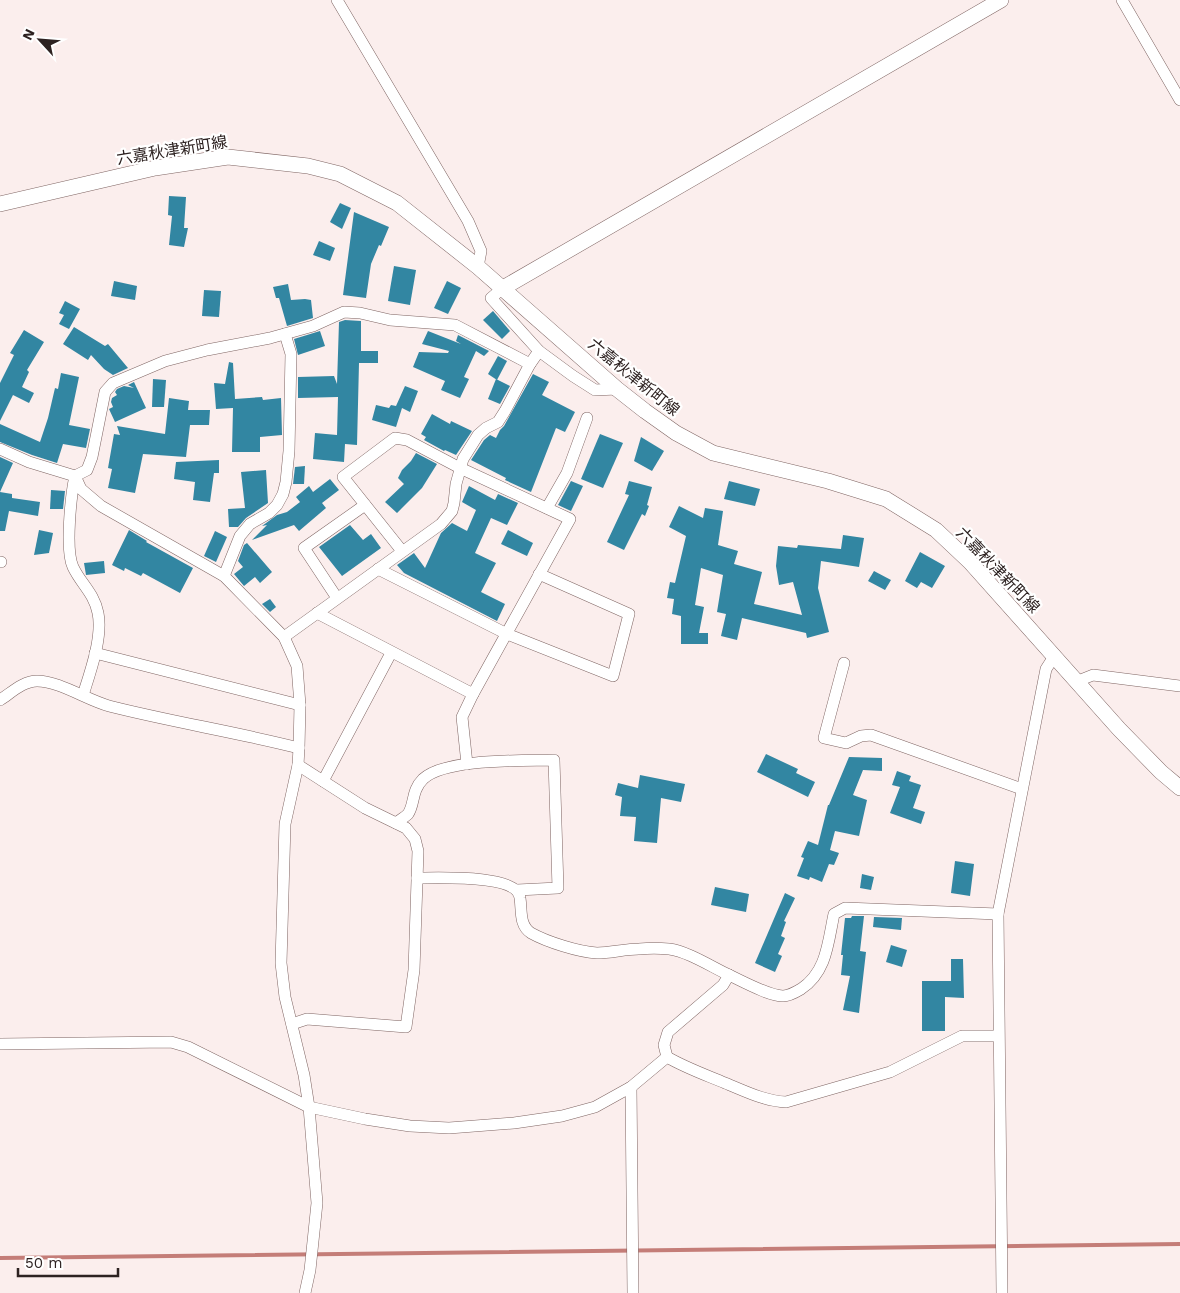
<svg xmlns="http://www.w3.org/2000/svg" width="1180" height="1293" font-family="'Work Sans','Noto Sans JP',sans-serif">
<rect width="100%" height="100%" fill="#fbeeed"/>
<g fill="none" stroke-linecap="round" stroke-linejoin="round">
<path stroke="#c47d78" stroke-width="4" d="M0,1258L1180,1244"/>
</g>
<g fill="#3286a2">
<path d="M169,196L186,197L184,228H188L184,247L169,245L172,216L168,215Z"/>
<path d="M340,203L351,208L342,229L330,222Z"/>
<path d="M354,212L389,227L381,246L379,245L371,264L366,298L343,295Z"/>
<path d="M319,241L335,248L330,261L313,255Z"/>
<path d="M394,266L416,270L410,305L388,301Z"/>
<path d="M114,281L137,286L135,300L111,296Z"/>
<path d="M447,281L461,288L448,314L434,308Z"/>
<path d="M288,284L291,300L305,299L311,300L313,318L287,326L279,298H276L273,287Z"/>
<path d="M204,290L221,291L219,317L202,316Z"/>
<path d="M65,301L80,309L69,329L59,324L64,315L59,313Z"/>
<path d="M493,311L510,331L502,339L483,320Z"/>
<path d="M345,320L361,321V351H378V363H359L357,445L345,444L344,462L313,459L315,433L337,435L338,397L298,398V377L334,376L337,384L339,322Z"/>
<path d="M74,327L105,346L108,344L128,368L113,375L104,369L91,355L88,360L63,344Z"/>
<path d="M24,330L44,342L27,370L29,372L22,387L34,393L29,403L13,395L0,421V383L14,355L10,353Z"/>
<path d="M320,331L325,346L298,355L294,339Z"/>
<path d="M428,331L461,344L456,341L458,335L489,351L484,356L476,351L464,377L469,379L460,398L441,390L445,381L413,367L419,352L448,353L449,351L422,344Z"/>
<path d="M498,356L507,361L497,380L488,374Z"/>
<path d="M229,362L233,363L235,399L262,397L263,400L281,398L282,435L260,437V452H232L233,408L216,409L214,383L225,384Z"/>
<path d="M61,373L79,377L69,425L90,429L86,448L63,444L57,463L32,455L0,442V424L40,442L48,418L55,388L58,389Z"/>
<path d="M533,374L549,382L542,395L575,412L565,432L556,428L531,492L505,480L506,478L471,460L484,440L490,435L496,438L500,430L504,426Z"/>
<path d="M153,379L166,380L164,407H152Z"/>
<path d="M496,379L510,386L500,404L488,399Z"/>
<path d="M134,382L146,408L115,422L109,409L113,407L111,402L112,398L117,395L115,392L117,389L124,386L134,388L128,385Z"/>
<path d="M405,386L418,391L410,412L402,408L396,427L372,420L376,405L389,408L391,405L396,406Z"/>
<path d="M169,398L189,401L188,410H210L209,425H190L186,457L143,454L135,493L108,488L112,469L108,468L114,434L120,435L117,426L165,434Z"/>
<path d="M432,414L450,424L451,421L472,431L456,455L445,450L444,451L424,440L426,437L421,434Z"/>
<path d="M600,434L623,443L603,488L581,479Z"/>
<path d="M641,437L664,451L652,471L634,461Z"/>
<path d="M416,453L437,464L422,488L397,513L385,502L404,484L398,478L402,470L411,461Z"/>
<path d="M0,457L13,463L0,492L12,494V498L40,502L38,516L9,511L5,531H0Z"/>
<path d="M219,460V473H214L210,502L193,500L195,482L174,479L176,462Z"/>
<path d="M305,466L304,484H293L295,467Z"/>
<path d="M266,470L268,503L246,518L238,527H229L228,509L245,508L241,472Z"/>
<path d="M330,479L339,490L322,503L326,508L299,531L294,525L252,540L267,525L262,526L277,515L287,512L300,502L296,497L309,486L313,492Z"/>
<path d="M571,481L583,486L571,511L558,505Z"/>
<path d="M629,481L652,487L647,505L649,506L645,516L642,514L624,550L607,542L629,495L625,494Z"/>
<path d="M729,481L760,489L755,506L724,499Z"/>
<path d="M469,486L495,500L498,494L518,503L507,525L491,518L475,553L496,563L481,592L505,604L497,621L404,573L397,565L414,553L425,568L441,533L452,523L467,531L476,510L462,502Z"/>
<path d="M51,490L65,491L63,509H50Z"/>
<path d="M679,506L703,518L705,508L723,511L718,545L738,551L734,564L762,572L754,604L802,615L793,582L779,585L776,566L778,546L797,548L798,545L841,549L843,535L864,538L859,567L821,561L818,588L829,632L807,638L806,633L742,618L737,640L721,636L726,614L717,612L723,575L701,568L695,605L704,607L699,633H708V644H681V616L672,614L674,599L667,598L670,582L675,583L686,536L669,527Z"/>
<path d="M350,525L363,540L371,534L381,548L342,576L319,547Z"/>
<path d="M39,530L53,533L49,553L34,555Z"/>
<path d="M129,530L147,541L146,542L193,568L180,593L143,573L141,576L125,568L124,571L112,565Z"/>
<path d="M508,530L533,543L527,556L501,544Z"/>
<path d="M215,531L227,537L216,562L204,556Z"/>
<path d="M247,543L272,572L260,583L255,577L244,586L234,574L243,567L238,561L244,545Z"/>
<path d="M920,552L945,566L932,588L921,582L917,588L905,581Z"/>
<path d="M104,561L105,573L86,575L84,563Z"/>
<path d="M874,571L891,580L885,590L868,581Z"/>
<path d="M270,599L276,607L270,612L262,604Z"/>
<path d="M766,754L798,769L796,773L815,782L808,797L757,772Z"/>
<path d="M849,757L882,758V771L863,770L853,795L867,800L859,836L835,831L830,850L839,853L834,865L829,864L822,882L810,877L809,880L797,876L804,858L801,857L808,841L818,845L828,805H829Z"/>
<path d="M897,771L911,776L909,781L921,785L913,808L925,812L921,824L890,813L900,787L892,785Z"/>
<path d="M640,775L685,784L681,802L661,798L657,843L634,841L636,817L620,816L622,797L615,795L618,783L638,788Z"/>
<path d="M955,861L974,864L970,896L951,893Z"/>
<path d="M862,874L874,877L871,890L860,888Z"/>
<path d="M715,887L749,894L746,912L711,905Z"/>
<path d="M785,893L795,898L784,921L786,922L781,936L785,938L778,954L782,956L775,972L755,963Z"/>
<path d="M852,916H864L860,951L866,952L859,1013L843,1010L850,976L841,975L843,955H841L845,918H851Z"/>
<path d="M874,917L902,918L901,930L873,927Z"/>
<path d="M891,945L907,950L902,967L886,962Z"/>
<path d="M951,959H963L964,998L945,997V1031H922V981H951Z"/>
</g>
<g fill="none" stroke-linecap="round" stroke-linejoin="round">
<g stroke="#7f6563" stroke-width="12">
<g id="street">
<path d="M337,0L468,221L481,251L478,267"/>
<path d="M1122,0L1180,100"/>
<path d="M503,288L491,298L539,351L573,376L595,390L617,389"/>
<path d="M0,449L29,462L75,476L81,489L101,506L224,576L284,637L297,666L300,705L299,748L298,765L285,824L281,963L285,997L304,1075L309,1107L317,1203L310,1270L305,1293"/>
<path d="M547,508L567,473L587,418"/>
<path d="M0,562H1"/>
<path d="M378,569L507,634L613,676L629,614L539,574"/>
<path d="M224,576L240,536L250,524L269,513L277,505L283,494L286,482L289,451L291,354L285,334"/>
<path d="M337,598L304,548L365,505"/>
<path d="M317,613L473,694L570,519L460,468L407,440L395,438L343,477L402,551"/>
<path d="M284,637L441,524L452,511L454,503L456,484L463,459L478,435L486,428L498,422L505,411L530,364L539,351"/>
<path d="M95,653L300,705"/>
<path d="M844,663L824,738L846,743L861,736L871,735L1022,789"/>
<path d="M1078,681L1093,675L1180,686"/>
<path d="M83,695C90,673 103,637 98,613C94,593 81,584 73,567C65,550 71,495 75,476L87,470L92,457L105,392L113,383L165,361L207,350L270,338L313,326L344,312L360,313L390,320L455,325L530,364"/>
<path d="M0,700C11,693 23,681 37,681C59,681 87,700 109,706C172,722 236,732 299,748"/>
<path d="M467,764L462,717L473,694"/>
<path d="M323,781L391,653"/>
<path d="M396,823C400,820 405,817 408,814C415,804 411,791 423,779C446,758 523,761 554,760L558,888L517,890"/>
<path d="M417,878C436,878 518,874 520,898C522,911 519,925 531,933C547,942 579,952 597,953C611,953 625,949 639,949C649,948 659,948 669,949C687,951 712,967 729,975"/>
<path d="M292,1024L307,1019L406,1027L414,970L418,851L415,839L406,828L365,808L298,765"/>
<path d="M0,1044L171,1042L188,1047L309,1107L365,1119L410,1126L449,1128L514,1123L562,1116L595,1107L631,1087L667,1057C686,1068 706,1075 725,1083C745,1091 764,1101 786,1102L890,1072L962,1036H998"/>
<path d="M667,1057L664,1045L668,1032L723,985L729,975C742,981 769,996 783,996C788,996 796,992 801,989C827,972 828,942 834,914L845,908L998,914"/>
<path d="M631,1087L633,1293"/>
<path d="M1002,1293L998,914L1046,669L1055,655"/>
</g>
</g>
<g stroke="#7f6563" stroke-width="16">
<g id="secondary">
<path d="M0,204L155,168L228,157L308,166L340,174L397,203L478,267L617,389L645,411L676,433L713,453L828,481L886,499L936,530L970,562L1119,729L1161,772L1180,788"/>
<path d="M503,288L1001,0"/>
</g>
</g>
<use href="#street" stroke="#fff" stroke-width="11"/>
<use href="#secondary" stroke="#fff" stroke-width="15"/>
</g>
<g text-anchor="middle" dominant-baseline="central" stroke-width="4.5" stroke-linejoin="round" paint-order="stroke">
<g font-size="16" fill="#2d2221" stroke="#fff">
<text transform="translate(172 150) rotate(-9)">六嘉秋津新町線</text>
<text transform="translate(634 377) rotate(39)">六嘉秋津新町線</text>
<text transform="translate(998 570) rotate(46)">六嘉秋津新町線</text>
</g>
</g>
<g transform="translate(40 40) rotate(296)" stroke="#ffffff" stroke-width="4" paint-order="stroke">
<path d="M0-4L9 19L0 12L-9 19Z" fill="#2d2221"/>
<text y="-8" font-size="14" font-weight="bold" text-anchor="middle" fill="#2d2221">N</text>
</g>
<path d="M18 1268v8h100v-8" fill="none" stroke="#2d2221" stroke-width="2.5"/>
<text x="25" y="1268" font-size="15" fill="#2d2221" stroke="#ffffff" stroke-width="4" paint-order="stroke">50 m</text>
</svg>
